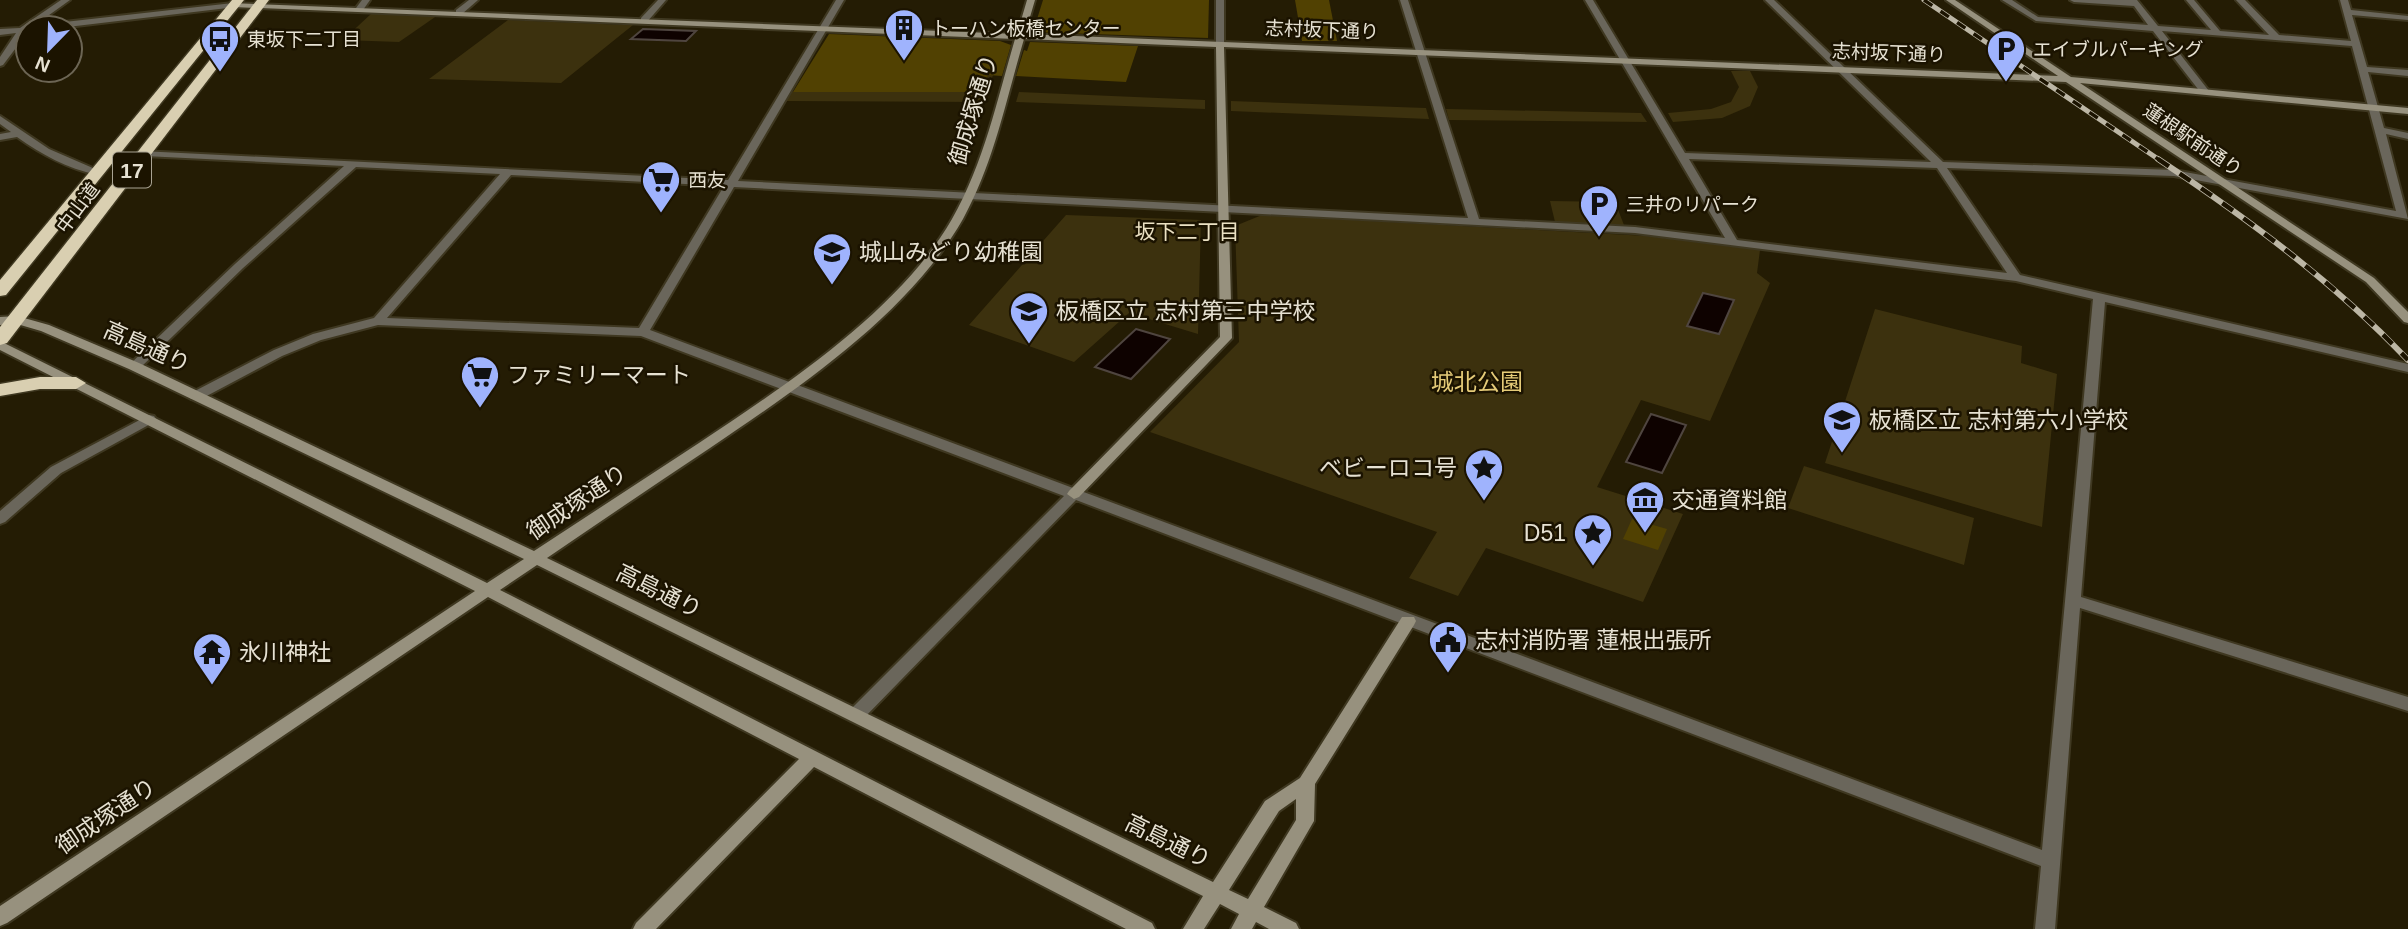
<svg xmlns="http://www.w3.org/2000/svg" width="2408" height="929" font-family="Helvetica,'Noto Sans JP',sans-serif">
<rect width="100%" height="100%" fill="#241c04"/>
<g fill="#3c310e">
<path d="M372,13L438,15L399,42L343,40Z"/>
<path d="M508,20L625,25H633L561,83L429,79Z"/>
<path d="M990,69H995L984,102L786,101L792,92H981Z"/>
<path d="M1731,71H1750L1758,87L1750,106L1722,118L1673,122L1668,113L1711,109L1731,102L1739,87Z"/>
<path d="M1019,92L1205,100V109L1016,102Z"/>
<path d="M1231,101L1426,108L1429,119L1231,111Z"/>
<path d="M1446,109L1641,113L1647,122L1449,120Z"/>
<path d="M1550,201L1615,202L1624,225L1555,222Z"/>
<path d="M1066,215L1201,220L1198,334L1129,313L1074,362L969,325Z"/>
<path d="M1262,215L1647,236L1760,250L1757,273L1770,283L1710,421L1641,400L1597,487L1683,514L1643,602L1486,548L1458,596L1409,578L1437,532L1150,432L1239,342L1235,226Z"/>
<path d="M1875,309L2022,346L2021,363L2057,374L2042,527L1825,463Z"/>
<path d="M1804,466L1974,518L1964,565L1788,508Z"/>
</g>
<g fill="#0e0200" stroke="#4f453f" stroke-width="2">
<path d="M643,29L696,31L686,41L631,39Z"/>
<path d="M1703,293L1734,300L1719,334L1687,326Z"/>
<path d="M1136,329L1170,339L1131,379L1095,367Z"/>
<path d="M1651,414L1686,425L1662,473L1626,462Z"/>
</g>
<g fill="#514102">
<path d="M1043,0H1209L1208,38L1033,32Z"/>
<path d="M1295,0H1329L1337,41H1302Z"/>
<path d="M829,34L1000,41L1011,45L1002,76L988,75L982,92H793Z"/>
<path d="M1030,42L1138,46L1126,82L1016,76L1024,50L1027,51Z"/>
<path d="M1632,519L1667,529L1658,550L1623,539Z"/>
</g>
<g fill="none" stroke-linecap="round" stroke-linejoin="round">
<g stroke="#3f3821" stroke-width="4">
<g id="street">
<path d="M61,0H70L31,28H28V32L3,65L0,66V57L16,33L0,35V29L20,28Z"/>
<path d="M362,0H370L363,10H357L356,8Z"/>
<path d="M469,0H478L462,14H456V10Z"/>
<path d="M658,0H666L647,22H641V18Z"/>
<path d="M836,0H844L738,181L1468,218L1400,0H1408L1479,219L1635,227L1725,238L1585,0H1593L1685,153L1931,162L1765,0H1774L1943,162L2174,170L2396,211L2352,46L2162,31L2209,91L2204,94L2201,93L2153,31L2036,21L2002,0H2012L2038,17L2148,25L2134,6L2074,2L2070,0H2137L2158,26L2211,30L2186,0H2194L2220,31L2269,35L2236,0H2245L2279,35L2351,41L2340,0H2348L2351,10L2408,16V20L2352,15L2367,67L2408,70V76L2368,72L2384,128L2408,133V139L2386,134L2408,219L2174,176L1947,168L2020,275L2408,364V372L2105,302L2081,597L2408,697V711L2080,608L2055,929H2035L2041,866L1076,500L862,720L856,722L850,720L847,715L850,710L1064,496L641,336L378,325L321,340L282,356L201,399H191L189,396L191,393L274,350L313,334L374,318L500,174L356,167L243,268L139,369L134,370L128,366L235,264L344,166L145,156L141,155V151L728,180ZM1689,159L1937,168L2007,273L1737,240ZM511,175L724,186L639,328L387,318ZM734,187L1635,233L2016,281L2093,299L2042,850L650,330Z"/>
<path d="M1216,0H1224V43L1220,46L1216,43Z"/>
<path d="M233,3H236V7L59,28H34L38,25Z"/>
<path d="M0,116L49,149L102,172L97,175C67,168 42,155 17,137L0,140V134L11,132L0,124Z"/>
<path d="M149,415L154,416L156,419L154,422L61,473L5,522L0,524V511L51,467Z"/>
</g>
</g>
<g stroke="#3f3821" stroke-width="4">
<path id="secondary" d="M1027,0H1035L1025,34L2058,76L1946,0H1955L2071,77L2408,108V114L2080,83L2374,278L2408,312V323L2404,322L2366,282L2066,82L1224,47L1232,338L1079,497L1074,499L1067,494L1069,491L1220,337L1216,47L1024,39C1006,100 994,163 963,219C908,315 800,387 710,448C656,484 601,521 547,558L1213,882L1265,801L1300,778L1402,617H1414L1416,621L1414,625L1315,784L1314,821L1264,907L1296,923L1299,929H1269L1256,922L1252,929H1231L1239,914L1220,904L1204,929H1183L1203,896L537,565L500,590L1152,923L1155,929H1126L814,767L656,929H633L636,923L799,759L488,597L7,923L0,926V906L475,591L0,350V341L487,583L524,559L129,369L41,331L17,324L0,325V317L17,316L49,325L139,363L534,551C589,515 644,479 699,443C786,385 899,311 952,219C984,163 997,100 1015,39L233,7H230V3L1017,34ZM1296,799V820L1248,899L1229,890L1279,811Z"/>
</g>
<g stroke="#3f3821" stroke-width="3">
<g id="highway">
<path d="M232,0H244L6,295L0,296V280Z"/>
<path d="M257,0H269L7,343L0,345V327Z"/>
<path d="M40,377H76L86,383L76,389H40L0,396V384Z"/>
</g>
</g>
<use href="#street" fill="#6a665b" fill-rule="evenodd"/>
<use href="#secondary" fill="#97917e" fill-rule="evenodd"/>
<use href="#highway" fill="#d9cfb1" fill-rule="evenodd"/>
<g stroke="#bcb6a5" stroke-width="5">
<path id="rail-far1" d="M1924,0L2161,161"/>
</g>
<g stroke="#bcb6a5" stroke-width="6">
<path id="rail" d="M2158,159C2248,219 2333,281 2408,360"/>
</g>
<use href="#rail-far1" stroke="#1b1300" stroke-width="3.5" stroke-dasharray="10" stroke-linecap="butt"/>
<use href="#rail" stroke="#1b1300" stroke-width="4.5" stroke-dasharray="13" stroke-linecap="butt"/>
</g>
<defs>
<g id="building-pin" transform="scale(2.0125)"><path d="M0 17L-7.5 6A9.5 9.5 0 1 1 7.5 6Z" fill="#9fb3fd" stroke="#1b1300"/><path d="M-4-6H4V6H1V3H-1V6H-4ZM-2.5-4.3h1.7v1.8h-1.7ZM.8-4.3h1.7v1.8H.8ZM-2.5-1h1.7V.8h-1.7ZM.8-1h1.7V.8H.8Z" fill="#111"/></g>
<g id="bus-pin" transform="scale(2.0125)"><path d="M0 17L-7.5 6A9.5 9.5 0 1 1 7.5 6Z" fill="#9fb3fd" stroke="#1b1300"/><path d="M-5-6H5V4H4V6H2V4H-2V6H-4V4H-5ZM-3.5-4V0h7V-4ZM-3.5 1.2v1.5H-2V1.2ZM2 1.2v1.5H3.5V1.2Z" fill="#111"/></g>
<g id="parking-pin" transform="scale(2.0125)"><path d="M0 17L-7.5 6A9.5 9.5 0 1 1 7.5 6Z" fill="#9fb3fd" stroke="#1b1300"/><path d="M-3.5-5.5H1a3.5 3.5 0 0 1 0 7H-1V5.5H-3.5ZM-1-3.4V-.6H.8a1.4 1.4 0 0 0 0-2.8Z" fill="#111"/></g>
<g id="supermarket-pin" transform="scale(2.0125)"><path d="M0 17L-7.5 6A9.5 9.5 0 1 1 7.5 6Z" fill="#9fb3fd" stroke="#1b1300"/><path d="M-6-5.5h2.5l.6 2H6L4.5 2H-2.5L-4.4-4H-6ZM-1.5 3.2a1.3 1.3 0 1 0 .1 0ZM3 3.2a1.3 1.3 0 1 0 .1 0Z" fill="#111"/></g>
<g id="school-pin" transform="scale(2.0125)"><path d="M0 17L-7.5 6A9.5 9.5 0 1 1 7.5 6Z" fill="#9fb3fd" stroke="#1b1300"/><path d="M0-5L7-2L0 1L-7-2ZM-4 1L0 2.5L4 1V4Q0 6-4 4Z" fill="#111"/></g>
<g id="sight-pin" transform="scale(2.0125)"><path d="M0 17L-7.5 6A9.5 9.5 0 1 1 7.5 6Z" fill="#9fb3fd" stroke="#1b1300"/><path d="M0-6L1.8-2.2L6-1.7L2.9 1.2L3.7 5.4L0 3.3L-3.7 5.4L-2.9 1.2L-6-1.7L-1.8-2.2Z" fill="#111"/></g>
<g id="museum-pin" transform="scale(2.0125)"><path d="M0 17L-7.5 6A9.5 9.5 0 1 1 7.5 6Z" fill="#9fb3fd" stroke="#1b1300"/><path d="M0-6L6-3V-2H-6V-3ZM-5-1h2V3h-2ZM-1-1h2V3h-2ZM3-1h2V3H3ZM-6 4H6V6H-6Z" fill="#111"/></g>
<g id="civic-pin" transform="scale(2.0125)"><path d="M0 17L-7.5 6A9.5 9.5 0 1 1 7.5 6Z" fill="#9fb3fd" stroke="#1b1300"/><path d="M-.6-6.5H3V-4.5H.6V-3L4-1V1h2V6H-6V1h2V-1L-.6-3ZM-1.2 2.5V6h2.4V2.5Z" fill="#111"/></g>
<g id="temple-pin" transform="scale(2.0125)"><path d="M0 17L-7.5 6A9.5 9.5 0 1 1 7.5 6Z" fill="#9fb3fd" stroke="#1b1300"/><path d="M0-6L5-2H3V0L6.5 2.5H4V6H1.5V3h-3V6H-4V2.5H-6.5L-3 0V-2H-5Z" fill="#111"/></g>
</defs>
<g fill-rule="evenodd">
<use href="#building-pin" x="904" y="28"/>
<use href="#bus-pin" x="220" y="39"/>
<use href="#parking-pin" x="2006" y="49"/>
<use href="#supermarket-pin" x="661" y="180"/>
<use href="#parking-pin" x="1599" y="204"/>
<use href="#school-pin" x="832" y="252"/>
<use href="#school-pin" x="1029" y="311"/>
<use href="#supermarket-pin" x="480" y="375"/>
<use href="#school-pin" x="1842" y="420"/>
<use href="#sight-pin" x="1484" y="468"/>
<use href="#museum-pin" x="1645" y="500"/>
<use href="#sight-pin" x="1593" y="533"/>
<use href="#civic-pin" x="1448" y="640"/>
<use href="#temple-pin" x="212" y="652"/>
</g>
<g text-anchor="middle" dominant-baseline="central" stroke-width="5" stroke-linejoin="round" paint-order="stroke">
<g font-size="19" fill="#e6e1d2" stroke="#1b1300" text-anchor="start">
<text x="931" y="28">トーハン板橋センター</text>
<text x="247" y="39">東坂下二丁目</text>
<text x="2033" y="49">エイブルパーキング</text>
<text x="688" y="180">西友</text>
<text x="1626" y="204">三井のリパーク</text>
</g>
<g font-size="19" fill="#e6e1d2" stroke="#1b1300">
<text transform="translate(1322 30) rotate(2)">志村坂下通り</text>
<text transform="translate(1889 53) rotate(2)">志村坂下通り</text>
<text transform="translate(2193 140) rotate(34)">蓮根駅前通り</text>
<text transform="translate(78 208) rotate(-53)">中山道</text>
</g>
<rect fill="#1b1300" stroke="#a9a393" stroke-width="2" x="113" y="152.5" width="38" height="35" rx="5"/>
<g font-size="21" font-weight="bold" fill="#e6e1d2">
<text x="132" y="170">17</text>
</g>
<g font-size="21" fill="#ebe1c3" stroke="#1b1300">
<text x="1187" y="231">坂下二丁目</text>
</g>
<g font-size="23" fill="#e6e1d2" stroke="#1b1300">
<text transform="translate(973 110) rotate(-73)">御成塚通り</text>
<text transform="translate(147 347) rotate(24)">高島通り</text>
<text transform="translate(577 502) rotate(-34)">御成塚通り</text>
<text transform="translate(659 591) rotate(26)">高島通り</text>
<text transform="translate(106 816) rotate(-34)">御成塚通り</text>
<text transform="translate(1168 841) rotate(26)">高島通り</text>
</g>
<g font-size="23" fill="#e6e1d2" stroke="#1b1300" text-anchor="start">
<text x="859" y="252">城山みどり幼稚園</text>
<text x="1056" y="311">板橋区立 志村第三中学校</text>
<text x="507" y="375">ファミリーマート</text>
<text x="1869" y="420">板橋区立 志村第六小学校</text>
<text x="1457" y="468" text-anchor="end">ベビーロコ号</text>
<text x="1672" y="500">交通資料館</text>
<text x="1566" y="533" text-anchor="end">D51</text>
<text x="1475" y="640">志村消防署 蓮根出張所</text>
<text x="239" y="652">氷川神社</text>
</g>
<g font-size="23" fill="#e5cb78" stroke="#1b1300">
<text x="1477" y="382">城北公園</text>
</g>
</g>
<g transform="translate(49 49) rotate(203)"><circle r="33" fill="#1b1300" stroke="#6c6554" stroke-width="2"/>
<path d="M0-5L12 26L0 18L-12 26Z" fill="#9fb3fd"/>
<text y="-10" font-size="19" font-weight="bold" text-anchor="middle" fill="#e6e1d2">N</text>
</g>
</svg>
